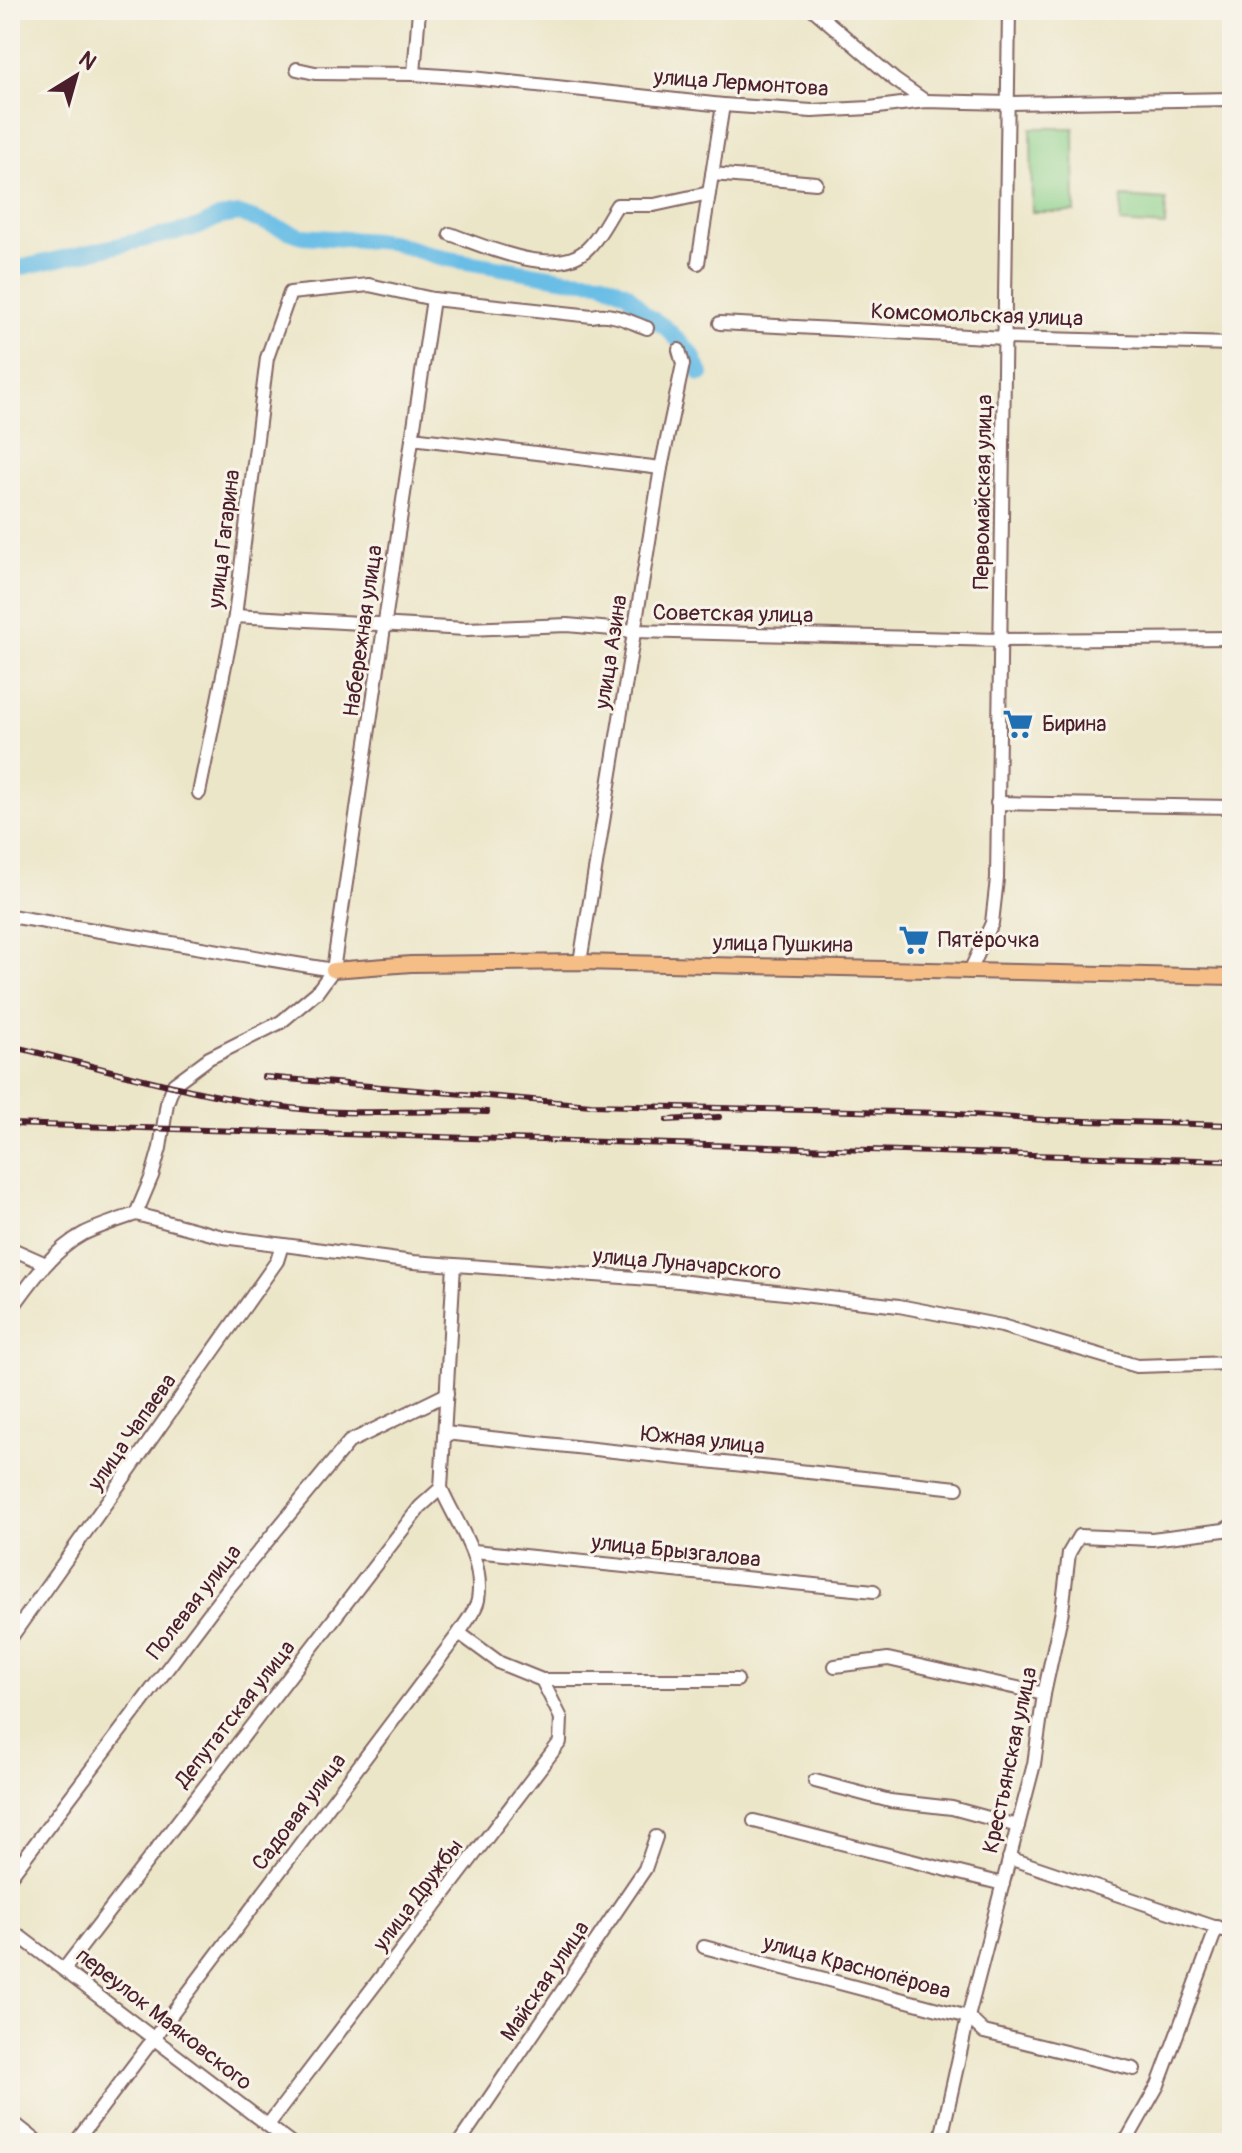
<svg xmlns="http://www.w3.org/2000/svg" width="1242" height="2153" font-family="Pangolin,sans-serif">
<rect width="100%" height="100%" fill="#f7f3e8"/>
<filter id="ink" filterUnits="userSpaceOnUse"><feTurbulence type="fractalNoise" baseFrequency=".0125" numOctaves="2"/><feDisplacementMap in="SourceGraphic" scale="16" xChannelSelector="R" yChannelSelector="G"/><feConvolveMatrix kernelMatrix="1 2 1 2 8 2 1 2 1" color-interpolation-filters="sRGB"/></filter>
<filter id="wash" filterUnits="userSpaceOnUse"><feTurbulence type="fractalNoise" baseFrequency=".006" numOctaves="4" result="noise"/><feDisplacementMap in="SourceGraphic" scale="32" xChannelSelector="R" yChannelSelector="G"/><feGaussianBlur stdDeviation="1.8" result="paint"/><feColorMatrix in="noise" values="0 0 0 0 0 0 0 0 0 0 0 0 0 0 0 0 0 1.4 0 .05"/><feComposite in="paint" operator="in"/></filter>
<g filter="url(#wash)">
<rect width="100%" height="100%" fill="#ece6c9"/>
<g fill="#8bd08a" stroke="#6a785a" stroke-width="2">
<path d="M1031,128H1074L1075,212H1032Z"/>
<path d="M1122,197L1166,200L1165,226L1120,223Z"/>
</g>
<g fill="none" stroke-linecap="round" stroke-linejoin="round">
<path stroke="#6abee6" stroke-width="16" d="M10,270L199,227L219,217L240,214L302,236L390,242L443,258L567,279L601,281L627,293L645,314L665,327L692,354L701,374"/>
</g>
</g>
<g filter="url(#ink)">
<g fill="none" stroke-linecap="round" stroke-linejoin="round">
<g stroke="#836562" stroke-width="16">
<g id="minor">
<path d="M814,10L895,80L925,101"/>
<path d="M297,69L315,73L414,74L472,78L723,105L812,111L870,108L925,101L1009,103L1232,99"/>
<path d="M414,74L419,10"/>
<path d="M712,174L816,183"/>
<path d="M450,234C485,246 558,281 589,247C600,236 608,219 617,205H654L709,193"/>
<path d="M698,263L723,105"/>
<path d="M720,323L1006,338L1232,344"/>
<path d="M412,438L661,468"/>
<path d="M235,616L466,629L567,625L635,631L1000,640L1232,638"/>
<path d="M199,793L235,616L267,358L290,293L369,285L433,299L592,316C611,311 630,322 647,328"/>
<path d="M997,803L1232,807"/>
<path d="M10,916L333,970"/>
<path d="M580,962L661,468L683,364L679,350"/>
<path d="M971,969L992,923L997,879L1009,10"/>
<path d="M136,1214L223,1237L413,1262L679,1281L899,1306L1002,1326L1137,1366L1232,1363"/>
<path d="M136,1214L152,1176L160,1148L167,1103L174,1084L209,1058L281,1022L317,992L333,970L433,299"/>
<path d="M10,1248L46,1264"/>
<path d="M10,1311C30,1283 52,1251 83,1234C99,1226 118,1220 136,1214"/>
<path d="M445,1433L957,1488"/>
<path d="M474,1551L874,1591"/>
<path d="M10,1639L277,1261L282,1245"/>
<path d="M835,1666L888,1659L1044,1694"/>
<path d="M542,1680H737"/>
<path d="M815,1781L890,1801L952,1808L1018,1826"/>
<path d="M754,1821L1003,1884"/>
<path d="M1009,1858L1232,1933"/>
<path d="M10,1877L226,1591L349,1442L447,1394"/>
<path d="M10,1929L291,2143"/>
<path d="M704,1947L968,2017L984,2032L1134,2069"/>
<path d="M65,1968L420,1507L441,1488"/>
<path d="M10,2120L39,2143"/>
<path d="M268,2125L560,1742L561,1718L542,1680L500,1663L459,1633"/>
<path d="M75,2143L459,1633C465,1623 476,1611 478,1600C485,1558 456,1524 441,1488L454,1265"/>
<path d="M459,2143L645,1869L656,1837"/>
<path d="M940,2143L968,2017L1034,1764L1044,1694L1062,1611L1069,1553L1079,1536L1152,1539L1224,1530L1232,1525"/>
<path d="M1122,2143L1128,2138L1158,2085L1217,1927"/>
</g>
</g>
<g stroke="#836562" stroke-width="18">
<path id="major" d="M333,970L411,964L580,962L1232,977"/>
</g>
<use href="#minor" stroke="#fff" stroke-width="12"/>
<use href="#major" stroke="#f6be87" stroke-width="14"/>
<g stroke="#4a1f2b" stroke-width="6">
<g id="rail">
<path d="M10,1046C109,1069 209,1100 309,1110C368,1116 428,1109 487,1112"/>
<path d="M264,1077L591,1105L943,1113L1059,1121"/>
<path d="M667,1120L719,1117"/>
<path d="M1051,1120L1232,1125"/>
<path d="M10,1124L1232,1161"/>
</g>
</g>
<use href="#rail" stroke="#f7f3e8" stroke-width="3" stroke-dasharray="9" stroke-linecap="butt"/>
</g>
</g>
<defs>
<g id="supermarket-bare" transform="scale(2.4)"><path d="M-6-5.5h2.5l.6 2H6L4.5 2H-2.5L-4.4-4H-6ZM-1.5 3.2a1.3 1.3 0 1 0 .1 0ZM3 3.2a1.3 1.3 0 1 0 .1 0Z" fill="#1f6fb2" stroke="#f7f3e8" stroke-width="2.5" paint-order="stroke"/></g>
</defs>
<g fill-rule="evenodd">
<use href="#supermarket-bare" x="1018" y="724"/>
<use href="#supermarket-bare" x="914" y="940"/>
</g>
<g text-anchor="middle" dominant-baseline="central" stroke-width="6" stroke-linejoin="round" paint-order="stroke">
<g font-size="22" fill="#4a1f2b" stroke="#f7f3e8">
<text transform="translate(741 83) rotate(4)">улица Лермонтова</text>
<text transform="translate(977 315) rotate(2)">Комсомольская улица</text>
<text transform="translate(983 492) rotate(-89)">Первомайская улица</text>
<text transform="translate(224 539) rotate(-83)">улица Гагарина</text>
<text transform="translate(733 614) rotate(1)">Советская улица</text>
<text transform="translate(363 631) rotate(-82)">Набережная улица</text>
<text transform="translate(611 652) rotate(-81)">улица Азина</text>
<text transform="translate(783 944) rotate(1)">улица Пушкина</text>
<text transform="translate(687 1264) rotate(5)">улица Луначарского</text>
<text transform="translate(132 1432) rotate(-55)">улица Чапаева</text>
<text transform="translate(703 1440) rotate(6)">Южная улица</text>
<text transform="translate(676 1551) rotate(6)">улица Брызгалова</text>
<text transform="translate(194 1602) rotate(-52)">Полевая улица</text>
<text transform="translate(235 1714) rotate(-52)">Депутатская улица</text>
<text transform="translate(1010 1760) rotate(-78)">Крестьянская улица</text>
<text transform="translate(299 1812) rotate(-53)">Садовая улица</text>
<text transform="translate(418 1895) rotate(-53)">улица Дружбы</text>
<text transform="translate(857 1967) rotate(15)">улица Краснопёрова</text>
<text transform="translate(545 1981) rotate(-56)">Майская улица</text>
<text transform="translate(164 2019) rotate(38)">переулок Маяковского</text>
</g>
<g font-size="22" fill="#4a1f2b" stroke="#f7f3e8" text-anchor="start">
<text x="1042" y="724">Бирина</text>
<text x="938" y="940">Пятёрочка</text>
</g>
</g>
<rect width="1242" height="2153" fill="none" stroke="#f7f3e8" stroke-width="40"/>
<g transform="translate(76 76) rotate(37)" stroke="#f7f3e8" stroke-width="6" paint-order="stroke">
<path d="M0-6L14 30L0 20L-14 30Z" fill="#4a1f2b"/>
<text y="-12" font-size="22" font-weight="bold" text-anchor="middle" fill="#4a1f2b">N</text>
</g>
</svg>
